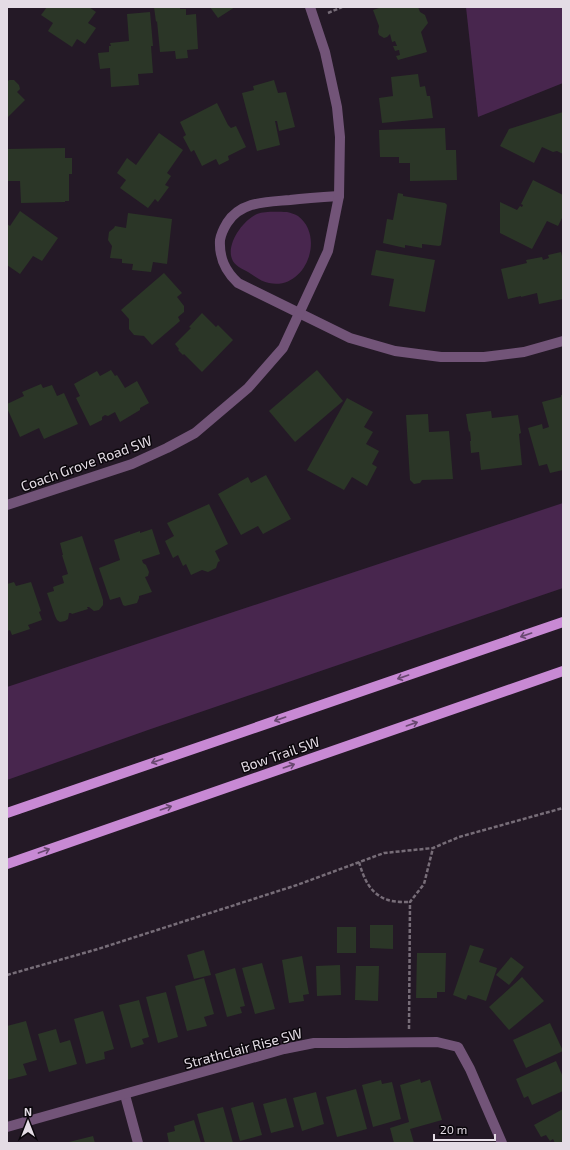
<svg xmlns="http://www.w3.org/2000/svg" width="570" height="1150" font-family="'Exo 2',sans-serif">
<rect width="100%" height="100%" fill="#241926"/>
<g fill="#48264e">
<path d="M466,7H563V83L478,117Z"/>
<path d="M287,212C291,213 295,214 298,216C326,237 305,291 269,283C262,282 254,276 248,272C242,269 234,265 232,259C226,244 243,220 257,214C265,211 278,212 287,212Z"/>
<path d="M563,503V588L148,730L7,780V687Z"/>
</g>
<g fill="#2b3627">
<path d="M47,7H89L96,12L88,23L96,28L85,44L77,39L72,47L48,31L53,23L41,15Z"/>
<path d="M154,7H180V9H186V15L196,14L198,49L187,50L188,58L176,59L175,51L160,52L157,21L156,22Z"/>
<path d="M210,7H235L218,18Z"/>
<path d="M382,7H418L420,12L425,15L428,23L421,32L427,52L398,60L396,56L400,55L399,50L395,51L393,46H397L395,41L392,42L390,34L387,37L384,38L379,35L378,32L379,26L373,10Z"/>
<path d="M150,12L153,46H151L153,73L138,74L139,85L111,87L110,68L100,69L98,53L109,52V46H111L110,43L129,41L127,14Z"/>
<path d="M418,74L420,87L425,86L427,96H430L433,118L382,123L379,98L393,96L391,77Z"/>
<path d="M9,80H14L19,85L20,89L17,92L25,100L7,118V82Z"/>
<path d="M274,80L278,93L286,92L295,127L279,131L277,121H275L280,145L257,151L242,93L254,90L253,86Z"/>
<path d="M217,103L228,125L231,128L236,126L246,147L228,156L229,160L219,165L216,159L202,166L194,150L191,152L183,137L186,135L180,122Z"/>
<path d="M563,112V154L557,151L553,152L542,147L534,163L500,146L509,129Z"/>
<path d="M445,128L446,150H456L457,180L410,181V163H399V157H380L379,130Z"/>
<path d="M159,133L183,150L167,173L171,176L165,185L169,187L158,202L155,199L148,208L120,188L126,180L117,173L127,158L136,165Z"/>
<path d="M65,148V158H72V174H69V201H65V202L21,203L20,181H7V149Z"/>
<path d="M533,180L563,195V216L558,226L547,221L532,249L500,233V202L517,210L520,206L522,207L523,205L521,204Z"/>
<path d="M398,193L403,194V196L445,203L447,205L441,245L439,246L422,244V248L405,245V248L383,243L387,219L393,220Z"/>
<path d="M20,211L58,238L42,261L33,256L20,274L7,265V224L10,226Z"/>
<path d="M128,213L172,219L167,264L153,262L151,272L132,270L133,264L122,263V259L110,258L112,246L108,240L109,232L114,228L115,226L126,228Z"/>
<path d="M376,250L435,260L425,312L389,306L394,279L371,275Z"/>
<path d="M561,252L562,256H563V299L539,304L537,293L521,297V296L508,299L501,269L527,263L526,260L542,257L543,260L549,258L548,255Z"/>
<path d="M164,273L182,293L177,297L184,306V312L178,317L180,321L152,345L144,336L134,335L129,329V319L121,310Z"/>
<path d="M202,313L216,327L218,325L233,340L202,372L184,354L183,355L178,350L179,349L175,344L191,328L189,327Z"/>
<path d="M111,370L115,376L117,375L125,388L137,381L149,403L140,408V410L120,422L115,412L108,416L105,415L102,417V420L90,426L76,398L80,396L74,384L97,371L100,376Z"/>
<path d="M317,370L343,401L295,442L269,411Z"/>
<path d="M41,384L43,388L52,385L57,396L64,393L78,424L44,439L39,428L20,437L7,408V404L24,396L22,392Z"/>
<path d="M561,395H563V470L550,473L547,464L539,466L528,428L542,424L543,429L549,427L542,402L561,397Z"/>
<path d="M347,398L373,412L364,427L373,432L366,444L379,451L372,464L377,467L367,486L352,477L344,490L307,470Z"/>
<path d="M491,411L492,418L518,415L521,433L519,434L522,465L481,470L479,452L471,453L470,441H471L470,431L469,432L466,414Z"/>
<path d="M428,414L429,432L449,431L453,479L422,480L420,483L414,484L410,480L406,415Z"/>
<path d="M266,475L291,519L263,534L258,526L241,535L218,494L248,477L251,483Z"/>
<path d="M209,504L228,544L215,551L220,561L218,562L216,568L208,572L202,570L191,575L186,564L183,566L178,555L173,558L165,541L174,536L167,523Z"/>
<path d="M152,529L160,554L142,560L143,563L146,565L149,572L148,576L145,577L152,592L139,596V598L137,603L125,606L123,605L120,597L110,600L99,568L120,560L114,540L140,531V533Z"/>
<path d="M82,536L103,600V605L99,610L94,611L89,607H87L88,609L72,614L71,613H69L68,619L65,621L60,622L57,620L55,616L47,593L54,591L53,587L64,583L62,576L68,574L62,555H63L60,543Z"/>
<path d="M14,582L16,586L31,582L41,611L39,612L42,620L28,625L30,629L12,635L10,630L7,631V584Z"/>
<path d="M370,925H393V949L370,948Z"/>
<rect x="337" y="927" width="19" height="26"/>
<path d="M470,945L484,949L479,962L497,968L486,1001L468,995L466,1000L453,995Z"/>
<path d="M204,950L211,975L194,979L187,955Z"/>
<path d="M417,953H446L445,992H437V998H416Z"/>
<path d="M302,956L309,994L303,995L304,1001L289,1003L282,960Z"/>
<path d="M511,957L524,967L509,985L496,975Z"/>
<path d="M262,963L275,1009L255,1014L242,968Z"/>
<path d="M340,965L341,995L317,996L316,966Z"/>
<path d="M356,966H379L378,1001L355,1000Z"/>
<path d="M235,968L245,1006L240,1007L242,1013L227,1017L215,974Z"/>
<path d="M522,977L544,1001L509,1030L489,1007Z"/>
<path d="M204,978L214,1014L204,1017L207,1026L187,1031L175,986Z"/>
<path d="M166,992L178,1037L158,1043L146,997Z"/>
<path d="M139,1000L149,1037L142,1039L144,1044L131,1048L119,1005Z"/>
<path d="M103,1011L114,1049L104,1052L105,1059L86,1064L74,1019Z"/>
<path d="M26,1021L37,1060L23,1064L27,1075L7,1080V1026Z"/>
<path d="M550,1023L563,1051L526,1068L513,1040Z"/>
<path d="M56,1029L60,1043L70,1040L77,1064L49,1072L38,1034Z"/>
<path d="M556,1061L563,1077V1091L532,1105L528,1096L524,1098L516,1079Z"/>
<path d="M420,1079L421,1083L430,1080L442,1120L410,1129L414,1143H394L390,1128L409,1122L410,1126L400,1085Z"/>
<path d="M381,1080L382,1084L392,1082L401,1119L373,1127L362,1085Z"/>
<path d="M356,1089L367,1129L337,1137L326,1097Z"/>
<path d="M316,1092L324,1124L302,1131L293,1098Z"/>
<path d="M286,1098L294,1127L271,1133L263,1104Z"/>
<path d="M253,1102L262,1135L240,1141L231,1108Z"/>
<path d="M223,1107L233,1143H205L197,1114Z"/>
<path d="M563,1109V1143H555L553,1139L550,1141L546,1135L541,1137L534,1125Z"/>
<path d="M194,1120L201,1143H169L167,1133L175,1131L174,1126Z"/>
<path d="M93,1136L95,1143H69V1142Z"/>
</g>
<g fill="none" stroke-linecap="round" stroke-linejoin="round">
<g stroke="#776d78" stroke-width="2.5" stroke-dasharray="4 2" stroke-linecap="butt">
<path d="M328,13L342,7"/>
<path d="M359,862C364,879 370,894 388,900C394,902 403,902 410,902"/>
<path d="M7,975L98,949L297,885L384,853L433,848L459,837L563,808"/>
<path d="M409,1029L410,902L424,884L433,848"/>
</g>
<g stroke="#725478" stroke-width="10">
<path d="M339,196C322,197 306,198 290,200C267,202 241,201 227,223C224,228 221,234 220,240C219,258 225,271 238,283L350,338L395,351L441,357H484L524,352L563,341"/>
<path d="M7,505L132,464L167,448L195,433L248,388L283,348L328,251L339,196L340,137L337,107L325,52L310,7"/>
<path d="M125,1095L138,1143"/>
<path d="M7,1127L284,1049L314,1043H345L437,1042L458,1047L470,1069L502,1143"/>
</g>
<g stroke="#c889d4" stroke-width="10">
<path d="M7,813L563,622"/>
<path d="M7,864L563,671"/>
</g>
</g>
<defs><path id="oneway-shaft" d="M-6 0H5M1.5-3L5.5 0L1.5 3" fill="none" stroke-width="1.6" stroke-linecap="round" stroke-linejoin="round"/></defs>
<g stroke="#694870">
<use href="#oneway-shaft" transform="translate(526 635) rotate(161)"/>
<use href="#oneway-shaft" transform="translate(403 677) rotate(161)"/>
<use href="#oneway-shaft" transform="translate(280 719) rotate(161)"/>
<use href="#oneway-shaft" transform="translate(412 724) rotate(-19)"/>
<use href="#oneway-shaft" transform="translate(157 761) rotate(161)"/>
<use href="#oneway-shaft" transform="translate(289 766) rotate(-19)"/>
<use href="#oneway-shaft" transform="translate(166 808) rotate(-19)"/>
<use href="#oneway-shaft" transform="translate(44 851) rotate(-20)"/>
</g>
<g text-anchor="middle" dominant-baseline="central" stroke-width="3" stroke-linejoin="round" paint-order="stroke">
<g font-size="14" fill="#e4dce5" stroke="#0a060b">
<text transform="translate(86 463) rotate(-20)">Coach Grove Road SW</text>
<text transform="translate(280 754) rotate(-19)">Bow Trail SW</text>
<text transform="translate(243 1048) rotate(-15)">Strathclair Rise SW</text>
</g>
</g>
<rect width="570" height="1150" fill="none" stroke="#e4dce5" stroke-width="16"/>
<g transform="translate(28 1122)" stroke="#0a060b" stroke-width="3" paint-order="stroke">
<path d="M0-3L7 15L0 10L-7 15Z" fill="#e4dce5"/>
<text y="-6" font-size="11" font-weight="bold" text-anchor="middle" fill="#e4dce5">N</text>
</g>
<path d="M434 1134v6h61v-6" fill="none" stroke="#e4dce5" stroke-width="2"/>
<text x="440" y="1134" font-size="12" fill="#e4dce5" stroke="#0a060b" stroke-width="3" paint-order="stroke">20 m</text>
</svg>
